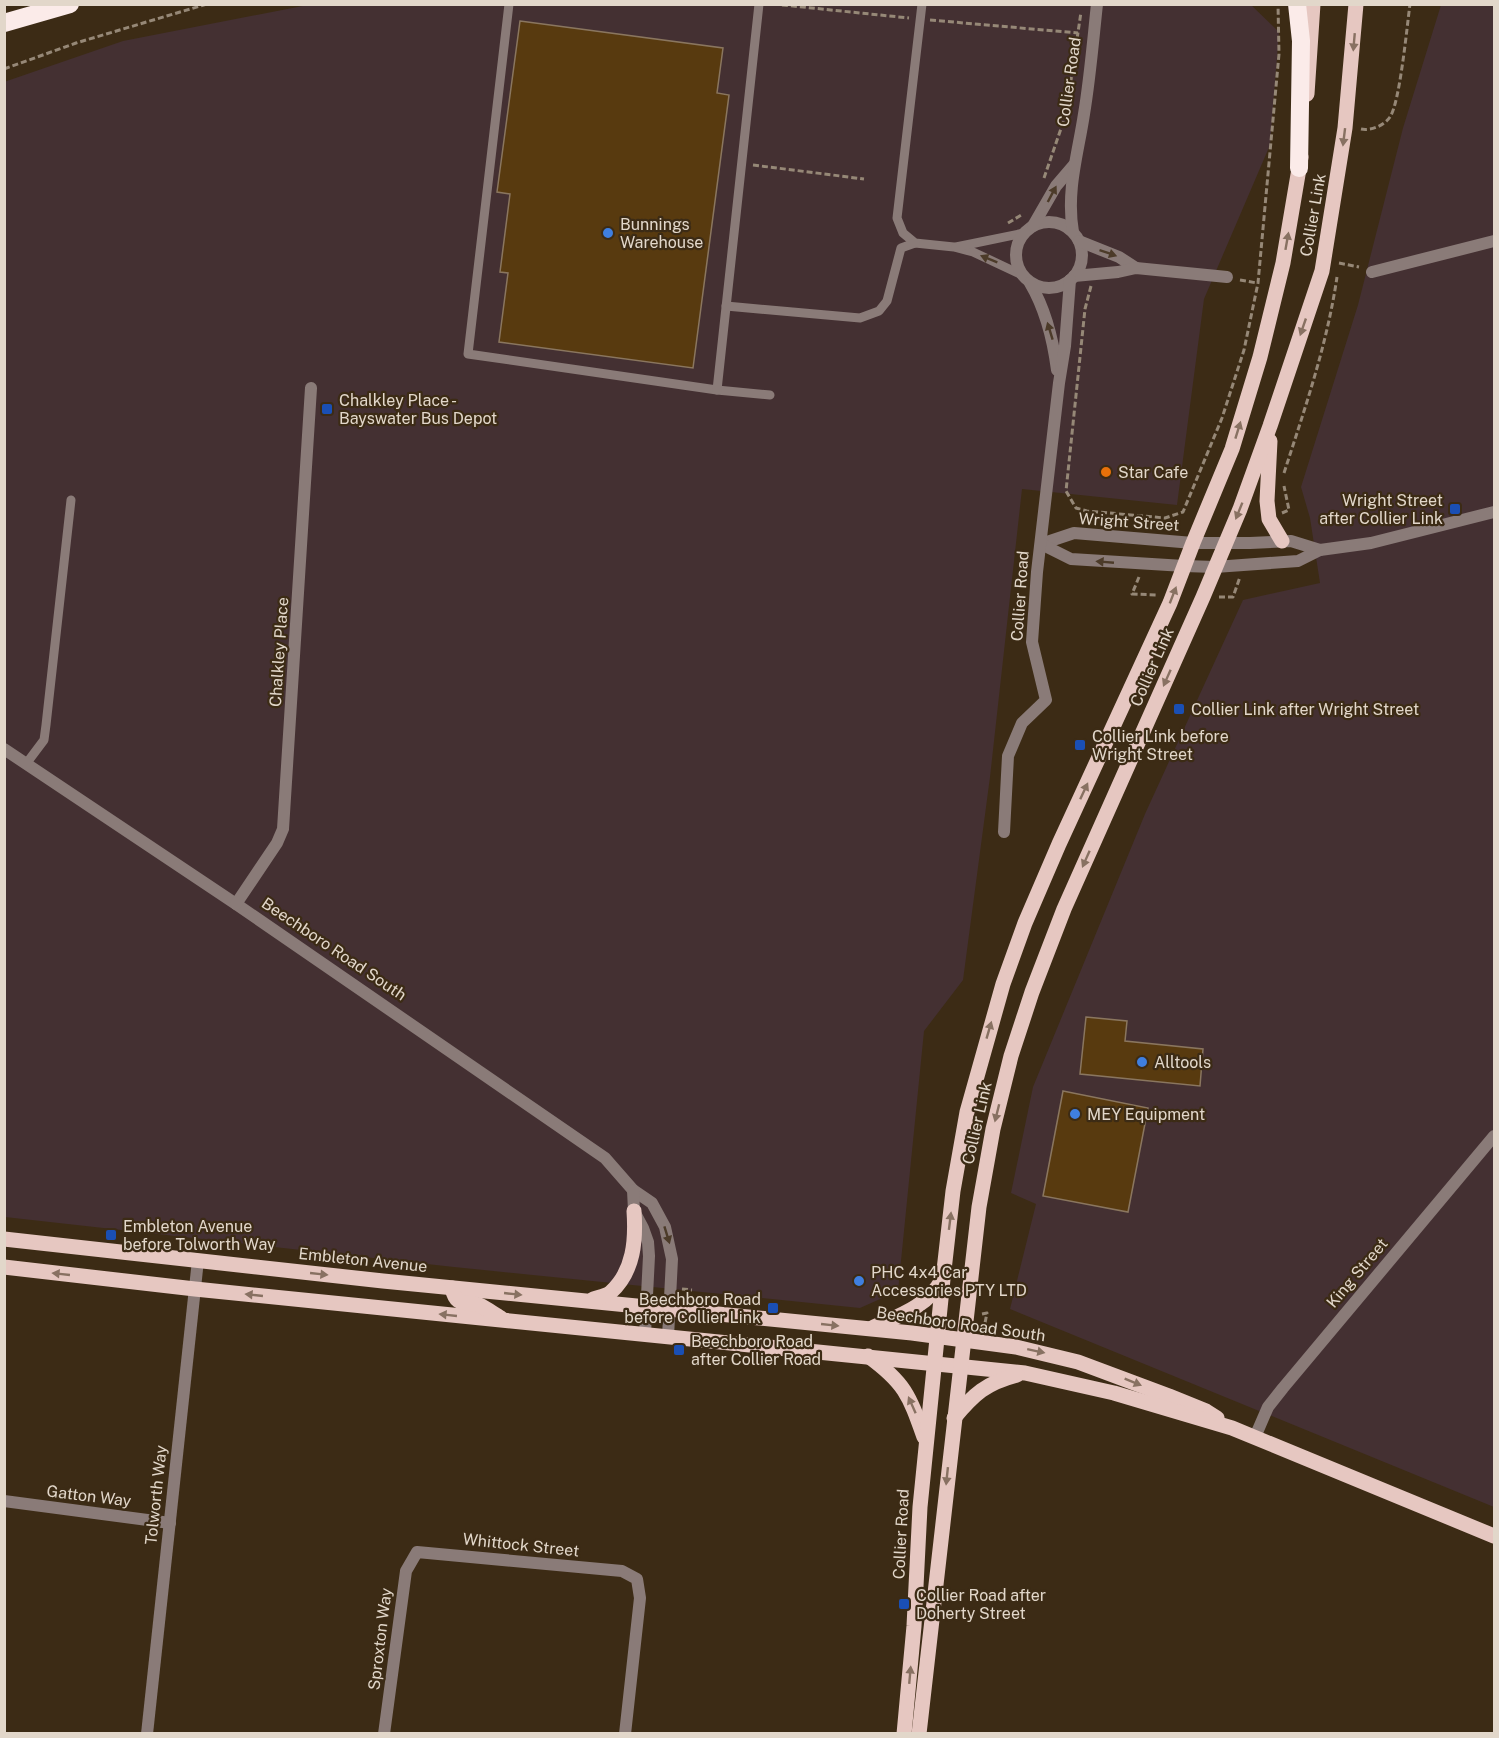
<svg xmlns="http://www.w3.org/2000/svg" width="1499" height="1738" font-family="'Public Sans',sans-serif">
<rect width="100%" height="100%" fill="#3c2b15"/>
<g fill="#443032">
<path d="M313,4H1250L1279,32L1270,145L1204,299L1177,505L1022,489L990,777L963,980L924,1031L898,1291L860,1308L454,1267L5,1217L4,82L123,41Z"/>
<path d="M1441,5H1494V1507L1010,1309L1036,1204L1011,1193L1033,1087L1145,814L1243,600L1320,583L1310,518L1301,487L1358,305L1403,128Z"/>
</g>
<g fill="#583a0f" stroke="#8a765f" stroke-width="1.5">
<path d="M520,21L723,48L717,93L729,95L693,368L499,342L508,273L500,272L510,194L497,192Z"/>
<path d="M1086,1017L1127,1021L1125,1041L1203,1049L1200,1086L1080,1074Z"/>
<path d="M1063,1091L1148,1108L1128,1212L1043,1196Z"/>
</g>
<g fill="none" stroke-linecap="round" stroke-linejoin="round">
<g stroke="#968877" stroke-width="3" stroke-dasharray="6 3" stroke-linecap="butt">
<path d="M773,4L909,18"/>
<path d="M930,20L1078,33"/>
<path d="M4,69L76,43L207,4"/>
<path d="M1361,129C1370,131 1384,126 1390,117C1400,102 1407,26 1410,4"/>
<path d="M753,165L864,179"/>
<path d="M1044,178L1066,114L1081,12"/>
<path d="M1008,223L1023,214"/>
<path d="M1339,263L1359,267"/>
<path d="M1240,280L1257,283"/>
<path d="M1091,286L1085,309L1066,491L1076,508L1087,511L1165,518L1183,512L1222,418L1244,350L1258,283L1279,54L1278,4"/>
<path d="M1284,473C1305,408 1327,345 1337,277"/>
<path d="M1282,513L1289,510L1284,486"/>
<path d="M1139,577L1132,594L1158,595"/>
<path d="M1219,597H1233L1240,577"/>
<path d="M682,1289L692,1290"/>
<path d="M982,1314L987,1313L984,1328"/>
</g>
<g stroke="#8a7b78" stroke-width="9">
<path d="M509,4L468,354L717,390L770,395"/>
<path d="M922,4L897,218L903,233L915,243L954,247L973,252L1022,275"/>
<path d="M956,247L1024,233"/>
<path d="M726,306L860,318L879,311L887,301L901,248L915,243"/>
<path d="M717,390L759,4"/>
<path d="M26,764L44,740L46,725L71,500"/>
</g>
<g stroke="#8a7b78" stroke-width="12">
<circle cx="1049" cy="255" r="33"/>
<path d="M1033,226L1056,186L1074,165"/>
<path d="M1073,232C1066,191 1078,154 1084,114C1090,78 1093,41 1097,4"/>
<path d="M1079,241L1119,257L1136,268"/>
<path d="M1372,272L1494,241"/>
<path d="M1074,276L1118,272L1136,268L1227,277"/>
<path d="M1030,283C1046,310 1053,339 1057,370"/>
<path d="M1041,544L1074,533L1193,543"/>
<path d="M1041,544L1071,559L1184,566"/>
<path d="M4,749L236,904L605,1158L633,1190L652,1203L665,1227L672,1259L668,1337"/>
<path d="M1004,832L1008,756L1022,723L1046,700L1032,642L1037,572L1059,383L1065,346L1070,280"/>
<path d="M236,904L277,843L283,829L311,388"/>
<path d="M633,1190L634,1211L643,1228L648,1242L649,1256L645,1335"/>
<path d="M1255,1437L1268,1407L1283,1388L1494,1136"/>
<path d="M4,1501L170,1523"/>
<path d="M147,1734L198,1260"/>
<path d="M384,1734L406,1571L417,1552L622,1571L637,1579L640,1598L625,1734"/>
</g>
<g stroke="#8a7b78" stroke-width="12">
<path d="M1193,543H1250L1291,541L1320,550"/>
<path d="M1184,566L1215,567L1298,561L1320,550L1371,543L1494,512"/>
</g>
<g stroke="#e6c7c1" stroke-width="15">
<path d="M1307,94L1313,4"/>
<path d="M1270,441L1267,501L1269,519L1282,541"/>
<path d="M4,1239L383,1281L912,1333L1016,1347L1078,1362L1169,1396L1206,1411L1217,1418"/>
<path d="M4,1267L195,1289L1025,1373L1114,1393L1232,1428L1494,1536"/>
<path d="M452,1288C456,1307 464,1301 479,1305C486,1308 494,1314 501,1318"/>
<path d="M593,1299C599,1297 607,1296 611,1292C634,1271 636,1240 634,1211"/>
<path d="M872,1328C898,1316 927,1307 942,1280"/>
<path d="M868,1356C905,1383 909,1395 924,1437"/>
<path d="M954,1418C974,1394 986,1383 1017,1375"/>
<path d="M904,1734L914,1626L920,1507L943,1279L953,1191L967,1112L1003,984L1025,923L1059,844L1170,603L1193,543L1232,449L1260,357L1283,263L1301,157"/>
<path d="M919,1734L979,1207L993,1129L1011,1056L1032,992L1064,909L1203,597L1240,509L1270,426L1322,271L1345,128L1356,4"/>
</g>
<g stroke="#fbebe9" stroke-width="18">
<path d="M1297,4L1301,41L1299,168"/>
<path d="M4,23L70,4"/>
</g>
</g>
<defs><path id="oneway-solid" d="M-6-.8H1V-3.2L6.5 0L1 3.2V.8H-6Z" transform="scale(1.5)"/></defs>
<g fill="#887162">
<use href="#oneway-solid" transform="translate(1354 42) rotate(95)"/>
<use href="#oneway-solid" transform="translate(1344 137) rotate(97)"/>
<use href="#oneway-solid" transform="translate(1287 241) rotate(-80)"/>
<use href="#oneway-solid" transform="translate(1303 327) rotate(109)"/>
<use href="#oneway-solid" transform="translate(1238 430) rotate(-73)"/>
<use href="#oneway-solid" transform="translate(1239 511) rotate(112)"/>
<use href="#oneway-solid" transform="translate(1173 595) rotate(-69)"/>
<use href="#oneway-solid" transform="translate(1167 678) rotate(114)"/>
<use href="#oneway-solid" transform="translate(1084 791) rotate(-65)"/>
<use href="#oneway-solid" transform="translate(1086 859) rotate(114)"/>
<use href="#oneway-solid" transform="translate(989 1030) rotate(-74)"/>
<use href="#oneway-solid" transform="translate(997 1113) rotate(104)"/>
<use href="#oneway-solid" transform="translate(950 1221) rotate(-83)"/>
<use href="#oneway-solid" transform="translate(61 1274) rotate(-174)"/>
<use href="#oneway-solid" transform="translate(319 1274) rotate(6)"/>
<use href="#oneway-solid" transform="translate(513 1294) rotate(6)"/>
<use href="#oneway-solid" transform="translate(254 1295) rotate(-174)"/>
<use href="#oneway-solid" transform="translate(448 1315) rotate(-174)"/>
<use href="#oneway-solid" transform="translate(830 1325) rotate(6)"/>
<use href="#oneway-solid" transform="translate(1036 1351) rotate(12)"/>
<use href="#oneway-solid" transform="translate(1133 1382) rotate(22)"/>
<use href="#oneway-solid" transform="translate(912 1405) rotate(-114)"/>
<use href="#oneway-solid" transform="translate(947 1476) rotate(96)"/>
<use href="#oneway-solid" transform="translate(910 1675) rotate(-85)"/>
</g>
<g fill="#4c3b29">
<use href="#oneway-solid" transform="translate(1052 194) rotate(-62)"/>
<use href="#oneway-solid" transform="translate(1108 253) rotate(19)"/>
<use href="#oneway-solid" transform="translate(989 259) rotate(-158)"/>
<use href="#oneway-solid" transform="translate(1050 331) rotate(-107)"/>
<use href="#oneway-solid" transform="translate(1105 562) rotate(-175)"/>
<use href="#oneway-solid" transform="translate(667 1235) rotate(73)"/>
</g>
<g fill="#3f7fe0" stroke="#3c2b15" stroke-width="2">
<circle cx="608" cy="233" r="6"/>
<circle cx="1142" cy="1062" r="6"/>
<circle cx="1075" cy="1114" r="6"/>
<circle cx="859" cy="1281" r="6"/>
</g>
<g fill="#1a4fb4" stroke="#3c2b15" stroke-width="2">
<rect x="321" y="403" width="12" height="12" rx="3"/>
<rect x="1449" y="503" width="12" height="12" rx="3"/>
<rect x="1173" y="703" width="12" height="12" rx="3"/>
<rect x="1074" y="739" width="12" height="12" rx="3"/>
<rect x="105" y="1229" width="12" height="12" rx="3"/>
<rect x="767" y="1302" width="12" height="12" rx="3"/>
<rect x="673" y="1344" width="12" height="12" rx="3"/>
<rect x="898" y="1598" width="12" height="12" rx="3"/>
</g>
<circle fill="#e8710a" stroke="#3c2b15" stroke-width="2" cx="1106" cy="472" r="6"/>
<g text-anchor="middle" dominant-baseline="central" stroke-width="4.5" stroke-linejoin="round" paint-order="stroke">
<g font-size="16" fill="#e2d7ca" stroke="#3c2b15">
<text transform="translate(1069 82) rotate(-82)">Collier Road</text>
<text transform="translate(1313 215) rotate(-80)">Collier Link</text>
<text transform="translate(1129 522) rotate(4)">Wright Street</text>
<text transform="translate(1020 596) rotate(-86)">Collier Road</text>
<text transform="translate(279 652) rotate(-86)">Chalkley Place</text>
<text transform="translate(1152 667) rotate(-66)">Collier Link</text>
<text transform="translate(334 949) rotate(34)">Beechboro Road South</text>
<text transform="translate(977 1123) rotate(-77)">Collier Link</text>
<text transform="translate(363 1260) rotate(6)">Embleton Avenue</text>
<text transform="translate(1357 1273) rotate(-50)">King Street</text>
<text transform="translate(961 1324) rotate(8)">Beechboro Road South</text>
<text transform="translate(156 1495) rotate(-84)">Tolworth Way</text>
<text transform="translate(89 1496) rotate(7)">Gatton Way</text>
<text transform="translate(901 1534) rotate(-87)">Collier Road</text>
<text transform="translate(521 1545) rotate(6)">Whittock Street</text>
<text transform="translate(380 1639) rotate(-83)">Sproxton Way</text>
</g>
<g font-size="16" fill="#e2d7ca" stroke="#3c2b15" text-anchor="start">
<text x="620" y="224">Bunnings<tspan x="620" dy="18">Warehouse</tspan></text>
<text x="339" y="400">Chalkley Place -<tspan x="339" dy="18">Bayswater Bus Depot</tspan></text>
<text x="1118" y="472">Star Cafe</text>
<text x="1443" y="500" text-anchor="end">Wright Street<tspan x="1443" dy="18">after Collier Link</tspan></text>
<text x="1191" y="709">Collier Link after Wright Street</text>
<text x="1092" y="736">Collier Link before<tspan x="1092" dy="18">Wright Street</tspan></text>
<text x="1154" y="1062">Alltools</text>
<text x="1087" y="1114">MEY Equipment</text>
<text x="123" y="1226">Embleton Avenue<tspan x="123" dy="18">before Tolworth Way</tspan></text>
<text x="871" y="1272">PHC 4x4 Car<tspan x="871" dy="18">Accessories PTY LTD</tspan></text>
<text x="761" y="1299" text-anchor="end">Beechboro Road<tspan x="761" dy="18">before Collier Link</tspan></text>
<text x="691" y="1341">Beechboro Road<tspan x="691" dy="18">after Collier Road</tspan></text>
<text x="916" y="1595">Collier Road after<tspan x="916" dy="18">Doherty Street</tspan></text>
</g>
</g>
<rect width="1499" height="1738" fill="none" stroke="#e2d7ca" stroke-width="12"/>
</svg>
